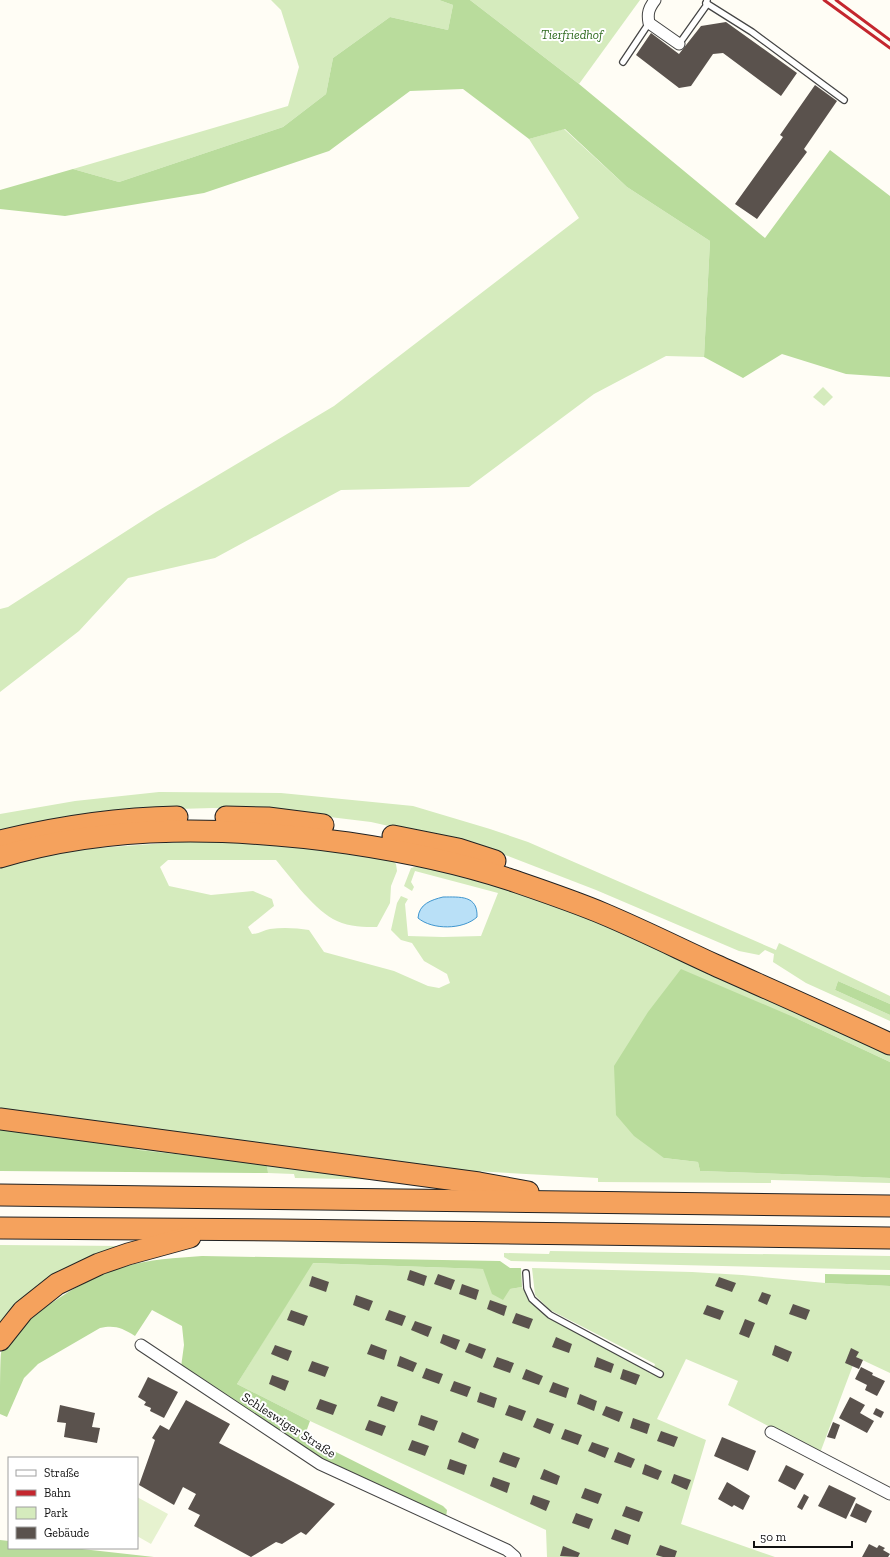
<svg xmlns="http://www.w3.org/2000/svg" width="890" height="1557" font-family="'Zilla Slab',serif">
<rect width="100%" height="100%" fill="#fffdf5"/>
<g fill="#d5ebbd">
<path d="M271,0H439L453,5L448,30L390,17L333,58L326,94L283,127L119,182L73,169L288,106L299,67L281,10Z"/>
<path d="M470,0H640L579,84Z"/>
<path d="M564,129L627,187L710,241L704,357L666,356L594,394L469,487L341,490L215,558L128,578L79,631L0,692V609L8,607L156,512L334,406L579,218L529,139Z"/>
<path d="M823,387L833,397L824,406L813,397Z"/>
<path d="M159,792L281,793L413,806L490,829L528,842L776,950L779,943L890,996V1004L838,981L835,990L890,1015V1021L806,983L773,962L774,954L765,950L759,955L739,951L596,890L508,856L460,842L371,822L272,810L213,808L141,810L0,831V814L75,801Z"/>
<path d="M194,841L233,842L300,846L392,860L396,864L397,871L391,886L390,903L377,927C364,927 350,927 337,921C316,912 291,878 276,860H168L160,867L169,886L211,895L253,891L272,899L274,906L248,927L252,934C259,934 264,930 270,929C283,927 297,928 309,930L324,952L394,971L428,986L439,988L450,983L447,974L424,961L412,943L401,940L391,930L397,903L401,896L408,899L405,904L408,936L443,937L481,936L498,893L415,871L411,882L414,887L412,891L404,886L411,868L418,866H428L530,896L581,915L688,962L890,1054V1062L798,1019L664,1158L698,1162L700,1171L890,1178V1183L771,1180V1183L598,1182V1178L473,1171L396,1163L0,1112V866L57,853L97,848Z"/>
<path d="M129,1146L398,1180L295,1178L294,1174L268,1173L267,1164L139,1150Z"/>
<path d="M0,1245L125,1246L0,1326Z"/>
<path d="M550,1251L890,1256V1270L511,1261L504,1257V1253L549,1254Z"/>
<path d="M312,1263L483,1269L510,1289L522,1287L530,1302L548,1316L652,1374L655,1364L550,1310L535,1295L532,1268L692,1272L742,1275L825,1283L890,1286V1373L856,1357L820,1453L728,1405L738,1381L686,1359L657,1419L706,1440L681,1524L775,1557H547L546,1530L310,1421L237,1384Z"/>
</g>
<g fill="#b9dc9c">
<path d="M439,0H470L579,84L765,238L830,150L890,196V377L846,374L782,354L743,378L704,357L710,241L627,187L565,129L529,139L463,89L410,91L329,151L204,193L65,216L0,209V190L73,169L119,182L283,127L326,94L333,58L390,17L448,30L453,5Z"/>
<path d="M681,969L798,1019L890,1062V1178L700,1171L698,1162L664,1158L634,1136L616,1115L614,1066L648,1012Z"/>
<path d="M838,981L890,1004V1015L835,990Z"/>
<path d="M0,1128L129,1146L139,1150L267,1164L268,1173L0,1171Z"/>
<path d="M202,1256L500,1261L510,1268H521L522,1287L510,1289L503,1300L492,1294L483,1269L313,1263L237,1384L310,1421L306,1432L330,1449L443,1506L447,1510L446,1517L326,1463L181,1367L184,1345L182,1326L152,1310L135,1336C122,1328 115,1325 100,1328L38,1364L24,1378L7,1417L0,1414C0,1404 0,1359 1,1353C2,1350 6,1346 8,1343C32,1311 85,1278 124,1267C149,1259 176,1258 202,1256Z"/>
<path d="M825,1274L890,1275V1286L825,1283Z"/>
<path d="M0,1540L9,1541V1548H73L154,1557H0Z"/>
</g>
<path fill="#e6f2cf" d="M137,1497L168,1514L151,1544L137,1536Z"/>
<path fill="#b9e0f7" stroke="#3f96cf" d="M443,897C460,897 478,895 477,917C463,930 432,930 418,918C419,904 431,900 443,897Z"/>
<g fill="#5a524d">
<path d="M726,22L797,73L781,96L723,53L713,54L691,86L679,88L636,55L651,33L679,54L701,26Z"/>
<path d="M815,85L837,101L804,149L807,152L757,219L735,204L783,137L780,135Z"/>
<path d="M410,1270L427,1276L424,1286L407,1280Z"/>
<path d="M438,1274L455,1280L451,1290L434,1284Z"/>
<path d="M312,1276L329,1282L326,1292L309,1286Z"/>
<path d="M719,1277L736,1283L732,1292L715,1286Z"/>
<path d="M462,1284L479,1290L476,1300L459,1294Z"/>
<path d="M762,1292L771,1295L767,1305L758,1301Z"/>
<path d="M356,1295L373,1301L369,1311L353,1305Z"/>
<path d="M490,1300L507,1306L504,1316L487,1309Z"/>
<path d="M793,1304L810,1310L806,1320L789,1314Z"/>
<path d="M707,1305L724,1311L720,1320L703,1314Z"/>
<path d="M291,1310L308,1316L304,1326L287,1320Z"/>
<path d="M389,1310L406,1316L402,1326L385,1320Z"/>
<path d="M516,1313L533,1319L529,1329L512,1323Z"/>
<path d="M745,1319L755,1323L749,1338L739,1334Z"/>
<path d="M415,1321L432,1327L428,1337L411,1330Z"/>
<path d="M443,1334L460,1340L456,1350L440,1343Z"/>
<path d="M556,1337L572,1344L569,1353L552,1347Z"/>
<path d="M469,1343L486,1349L482,1359L465,1352Z"/>
<path d="M371,1344L387,1350L384,1360L367,1354Z"/>
<path d="M275,1345L292,1351L288,1361L271,1354Z"/>
<path d="M775,1345L792,1352L788,1362L772,1355Z"/>
<path d="M851,1348L859,1352L856,1357L863,1360L859,1369L845,1363Z"/>
<path d="M400,1356L417,1363L413,1372L397,1366Z"/>
<path d="M497,1357L514,1363L510,1373L493,1367Z"/>
<path d="M597,1357L614,1364L611,1373L594,1367Z"/>
<path d="M312,1361L329,1367L325,1377L308,1371Z"/>
<path d="M861,1367L873,1373L872,1375L885,1381L877,1396L865,1390L867,1385L855,1379Z"/>
<path d="M426,1368L443,1374L439,1384L422,1378Z"/>
<path d="M526,1369L543,1376L539,1385L522,1379Z"/>
<path d="M623,1369L640,1375L636,1385L620,1379Z"/>
<path d="M272,1375L289,1381L285,1391L269,1384Z"/>
<path d="M148,1377L178,1392L164,1418L150,1411L151,1408L144,1405L146,1402L138,1397Z"/>
<path d="M454,1381L471,1387L467,1397L450,1391Z"/>
<path d="M553,1382L569,1388L566,1398L549,1392Z"/>
<path d="M480,1392L497,1398L494,1408L477,1402Z"/>
<path d="M580,1394L597,1401L594,1411L577,1404Z"/>
<path d="M381,1396L398,1402L394,1412L377,1406Z"/>
<path d="M850,1397L865,1405L860,1413L874,1421L867,1433L839,1418Z"/>
<path d="M320,1399L337,1405L333,1415L316,1409Z"/>
<path d="M186,1400L230,1424L219,1443L335,1504L306,1535L301,1532L282,1544L276,1542L251,1557L194,1526L200,1515L188,1509L196,1494L183,1487L174,1505L139,1485L155,1440L152,1438L160,1425L169,1430Z"/>
<path d="M60,1405L95,1413L92,1427L100,1428L97,1443L64,1437L66,1423L57,1422Z"/>
<path d="M509,1405L526,1411L522,1421L505,1415Z"/>
<path d="M606,1406L623,1412L619,1422L602,1415Z"/>
<path d="M876,1408L884,1412L881,1418L873,1414Z"/>
<path d="M421,1415L438,1421L434,1431L418,1425Z"/>
<path d="M537,1418L554,1424L550,1434L533,1427Z"/>
<path d="M633,1418L650,1424L647,1434L630,1428Z"/>
<path d="M369,1420L386,1426L382,1436L365,1430Z"/>
<path d="M833,1422L840,1425L835,1439L827,1437Z"/>
<path d="M565,1429L582,1435L578,1445L561,1439Z"/>
<path d="M661,1431L678,1437L674,1447L657,1441Z"/>
<path d="M462,1432L479,1439L475,1449L458,1442Z"/>
<path d="M722,1437L756,1451L748,1471L714,1456Z"/>
<path d="M412,1440L429,1446L425,1456L408,1450Z"/>
<path d="M592,1442L609,1448L605,1458L588,1451Z"/>
<path d="M503,1452L520,1458L516,1468L499,1462Z"/>
<path d="M618,1452L635,1459L631,1468L614,1462Z"/>
<path d="M450,1459L467,1465L464,1475L447,1469Z"/>
<path d="M645,1464L662,1471L658,1480L642,1474Z"/>
<path d="M786,1465L804,1474L795,1490L778,1481Z"/>
<path d="M544,1469L560,1476L557,1485L540,1479Z"/>
<path d="M674,1474L691,1480L687,1490L671,1483Z"/>
<path d="M493,1477L510,1483L507,1493L490,1486Z"/>
<path d="M727,1482L750,1496L743,1510L734,1505L732,1507L718,1499Z"/>
<path d="M829,1485L856,1498L846,1519L818,1506Z"/>
<path d="M585,1488L602,1494L598,1504L581,1498Z"/>
<path d="M804,1494L809,1497L802,1510L797,1507Z"/>
<path d="M533,1495L550,1501L546,1511L530,1504Z"/>
<path d="M856,1503L872,1511L866,1523L850,1516Z"/>
<path d="M626,1506L643,1512L639,1522L622,1516Z"/>
<path d="M576,1513L593,1519L589,1529L572,1523Z"/>
<path d="M615,1529L631,1535L628,1545L611,1539Z"/>
<path d="M869,1544L877,1548L879,1545L885,1548L883,1550L890,1554L888,1557H862Z"/>
<path d="M660,1545L677,1551L675,1557H663L656,1555Z"/>
<path d="M563,1546L580,1553L578,1557L560,1556Z"/>
</g>
<g fill="none" stroke-linecap="round" stroke-linejoin="round">
<g stroke="#444" stroke-width="8">
<g id="lane">
<path d="M706,3L752,32L844,100"/>
<path d="M679,44L706,6L707,0"/>
<path d="M623,62L649,23"/>
<path d="M526,1273L527,1288L532,1299L550,1315L660,1374"/>
</g>
</g>
<g stroke="#444" stroke-width="13">
<g id="street">
<path d="M655,0C649,8 647,13 649,23L679,44"/>
<path d="M141,1345L320,1464L507,1550L515,1557"/>
<path d="M771,1432L890,1494"/>
</g>
</g>
<g stroke="#222" stroke-width="23">
<g id="highway">
<path d="M226,817L268,818L323,825"/>
<path d="M393,836L458,849L495,861"/>
<path d="M0,841C58,827 117,818 177,817"/>
<path d="M0,857C113,823 232,827 348,843C402,851 456,862 508,879C540,890 573,901 604,914C642,930 678,948 715,965C773,991 832,1017 890,1044"/>
<path d="M0,1119L479,1183L528,1192"/>
<path d="M0,1195L890,1206"/>
<path d="M0,1228L281,1230L890,1238"/>
<path d="M0,1340L23,1311L57,1284L99,1264L128,1254L190,1237"/>
</g>
</g>
<use href="#lane" stroke="#fff" stroke-width="5.5"/>
<use href="#street" stroke="#fff" stroke-width="11"/>
<use href="#highway" stroke="#f5a25d" stroke-width="21"/>
<g stroke="#c4262e" stroke-width="3">
<path d="M824,0L890,48"/>
<path d="M836,0L890,40"/>
</g>
</g>
<g text-anchor="middle" dominant-baseline="central" stroke-width="4" stroke-linejoin="round" paint-order="stroke">
<g font-size="13" font-style="italic" fill="#2f6b1f" stroke="#fff">
<text x="572" y="34">Tierfriedhof</text>
</g>
<g font-size="13" fill="#111" stroke="#fff">
<text transform="translate(289 1425) rotate(33)">Schleswiger Straße</text>
</g>
</g>
<rect x="8" y="1457" width="130" height="92" fill="#ffffff" stroke="#a0a0a0"/>
<rect x="16" y="1470" width="20" height="6" fill="#ffffff" stroke="#a0a0a0"/>
<text x="44" y="1477" font-size="12" fill="#111111">Straße</text>
<rect x="16" y="1490" width="20" height="6" fill="#c4262e" stroke="#a0a0a0"/>
<text x="44" y="1497" font-size="12" fill="#111111">Bahn</text>
<rect x="16" y="1507" width="20" height="12" fill="#d5ebbd" stroke="#a0a0a0"/>
<text x="44" y="1517" font-size="12" fill="#111111">Park</text>
<rect x="16" y="1527" width="20" height="12" fill="#5a524d" stroke="#a0a0a0"/>
<text x="44" y="1537" font-size="12" fill="#111111">Gebäude</text>
<path d="M754 1541v6h98v-6" fill="none" stroke="#111111" stroke-width="2"/>
<text x="760" y="1541" font-size="12" fill="#111111" stroke="#ffffff" stroke-width="3" paint-order="stroke">50 m</text>
</svg>
